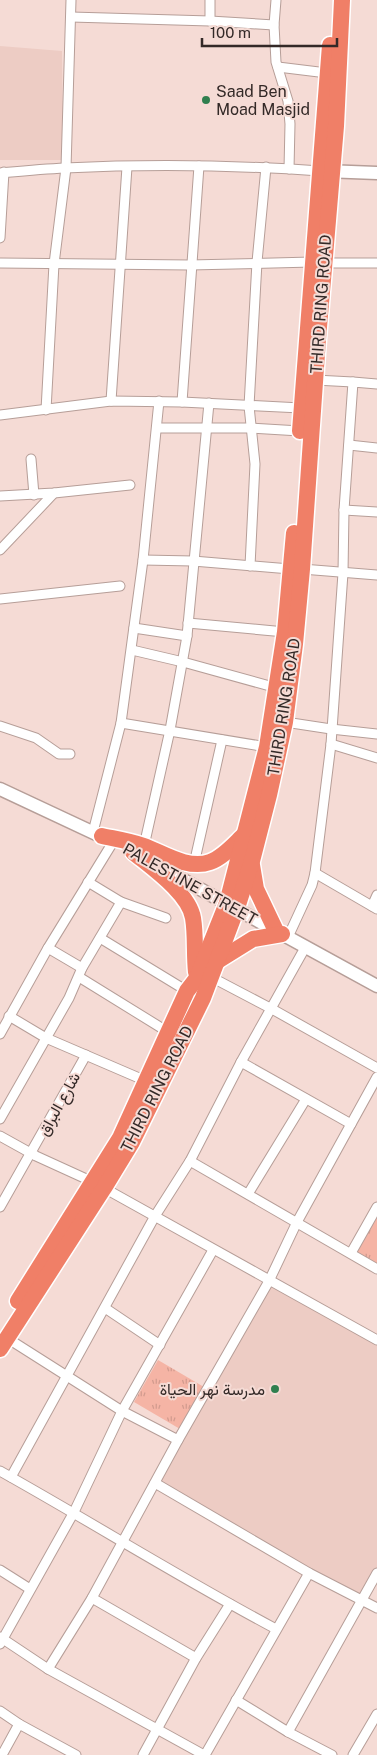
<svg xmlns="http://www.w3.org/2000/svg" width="377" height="1755" font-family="'Public Sans',Vazirmatn,sans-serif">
<defs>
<pattern id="grass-tufts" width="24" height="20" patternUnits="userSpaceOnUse" patternTransform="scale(1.25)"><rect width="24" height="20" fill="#f5b4a5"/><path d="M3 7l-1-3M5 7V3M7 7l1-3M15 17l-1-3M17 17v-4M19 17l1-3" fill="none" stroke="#d29b8e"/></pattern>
</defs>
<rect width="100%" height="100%" fill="#f5dbd5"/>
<g fill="#edccc4">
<path d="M0,46L62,51L63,160H0Z"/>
<path d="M269,1284L377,1342V1570L361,1598L156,1482Z"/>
</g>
<g fill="url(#grass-tufts)">
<path d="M377,1208V1269L351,1253Z"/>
<path d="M158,1360L204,1387L180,1429L134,1402Z"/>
</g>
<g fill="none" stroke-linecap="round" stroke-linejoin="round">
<g stroke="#b69e98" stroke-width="11">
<g id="street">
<path d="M276,0L274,25L276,62L288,101L290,124L289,169"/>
<path d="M71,17L210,21L274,25"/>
<path d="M210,21V0"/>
<path d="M278,67L327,73"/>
<path d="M0,173C22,171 43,169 65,168C149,164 235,165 320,171"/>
<path d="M0,238L4,172"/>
<path d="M0,263L190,265L312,262"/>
<path d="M324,263H377"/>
<path d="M315,380L353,382"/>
<path d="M111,401L127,167"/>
<path d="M182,402L199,166"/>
<path d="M46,410L54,264L66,168L71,0"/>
<path d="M0,415L111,401L182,402L301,408"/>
<path d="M157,428H251L300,431"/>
<path d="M349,445L377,448"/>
<path d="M31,459L34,495"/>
<path d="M0,496L54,493L130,485"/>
<path d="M344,510L377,512"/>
<path d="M0,550L54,493"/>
<path d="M143,560L193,561L290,569"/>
<path d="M250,566L255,464L249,406L257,262L266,167"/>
<path d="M302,569L377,575"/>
<path d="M0,599L120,586"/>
<path d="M188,623L285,632"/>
<path d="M134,628L187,636"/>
<path d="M132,650L183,662L277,688"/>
<path d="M285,722L331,729L377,734"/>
<path d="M121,723L267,747"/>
<path d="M0,726L36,738L59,754H70"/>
<path d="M331,744L377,758"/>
<path d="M93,832L121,723L143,560L159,401"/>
<path d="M144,846L170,730L187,636L209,403"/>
<path d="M194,864L222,740"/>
<path d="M315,873L377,909"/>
<path d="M121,902L166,918"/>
<path d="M372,906L377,895"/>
<path d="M288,937L312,885L315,873L331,744L343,573L344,510L353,382L377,384"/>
<path d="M100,938L187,991"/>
<path d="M48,948L82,968"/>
<path d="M79,977L168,1032"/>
<path d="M211,977L272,1009L377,1068"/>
<path d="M9,1016L46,1038L146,1081"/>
<path d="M0,1034L48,948L113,842"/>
<path d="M241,1062L351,1124"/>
<path d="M0,1119L69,998L82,968L121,902L88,882"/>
<path d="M0,1136L36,1156L93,1182"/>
<path d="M190,1161L377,1269"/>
<path d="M104,1188L377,1340"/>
<path d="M248,1194L306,1099"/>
<path d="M0,1207L86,1055"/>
<path d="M351,1253L377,1207"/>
<path d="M105,1308L160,1345"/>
<path d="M7,1338L122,1411L178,1440"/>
<path d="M0,1471C93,1523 182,1579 276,1629"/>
<path d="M11,1477L155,1216L190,1161L241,1062L306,946"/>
<path d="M155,1483L309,1573L377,1608"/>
<path d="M0,1570L30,1589"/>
<path d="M92,1598L196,1658"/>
<path d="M0,1637L48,1669L204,1755"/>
<path d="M0,1644L74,1512L122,1411L213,1250"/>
<path d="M48,1669L92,1598L178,1440L269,1281L297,1222L377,1077"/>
<path d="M236,1700L288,1732L332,1755"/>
<path d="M0,1711L19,1724L76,1755"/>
<path d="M288,1732L377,1573"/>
<path d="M2,1755L19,1724"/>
<path d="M143,1755L196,1658L230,1604"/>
<path d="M205,1755L309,1573"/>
<path d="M353,1755L377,1714"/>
</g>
</g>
<g stroke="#b69e98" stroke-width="15">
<g id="secondary">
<path d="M325,171L377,173"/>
<path d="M0,789L109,840"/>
<path d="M158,866L377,986"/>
</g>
</g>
<g stroke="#fff" stroke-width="19">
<g id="highway">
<path d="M300,431L330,45"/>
<path d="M102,836C116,839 130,841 144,846C163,853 188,870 210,862C224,857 235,843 246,833"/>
<path d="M133,852C151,867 189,893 193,918C196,936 194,954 196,972"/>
<path d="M252,865L256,889L276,931"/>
<path d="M216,962L253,939L282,934"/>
<path d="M18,1301L120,1138L187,991L197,978L227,903L267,747L285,632L294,533"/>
<path d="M0,1349L104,1188L132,1142L203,998L237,908L252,861L269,795L285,722L295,644L302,569L318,339L336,126L342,0"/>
</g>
</g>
<use href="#street" stroke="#fff" stroke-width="9"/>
<use href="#secondary" stroke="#fff" stroke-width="12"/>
<use href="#highway" stroke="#f07f67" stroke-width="16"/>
</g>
<g fill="#307f4f" stroke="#f5dbd5" stroke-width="2">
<circle cx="206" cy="100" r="5"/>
<circle cx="275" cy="1389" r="5"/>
</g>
<g text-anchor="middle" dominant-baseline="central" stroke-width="4" stroke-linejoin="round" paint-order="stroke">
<g font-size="16" fill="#332927" stroke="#f5dbd5" text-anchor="start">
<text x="216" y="91">Saad Ben<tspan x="216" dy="18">Moad Masjid</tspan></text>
<text x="265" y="1389" text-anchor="end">مدرسة نهر الحياة</text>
</g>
<g font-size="16" fill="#332927" stroke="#f5dbd5">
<text transform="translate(321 304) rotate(-86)">THIRD RING ROAD</text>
<text transform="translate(284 707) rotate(-81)">THIRD RING ROAD</text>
<text transform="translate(190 884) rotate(29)">PALESTINE STREET</text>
<text transform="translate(157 1089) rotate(-63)">THIRD RING ROAD</text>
<text transform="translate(59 1104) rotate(-61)">شارع البراق</text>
</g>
</g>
<path d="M202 38v8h135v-8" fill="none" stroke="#332927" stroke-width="2.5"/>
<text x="210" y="38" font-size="15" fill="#332927" stroke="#f5dbd5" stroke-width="4" paint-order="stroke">100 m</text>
</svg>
